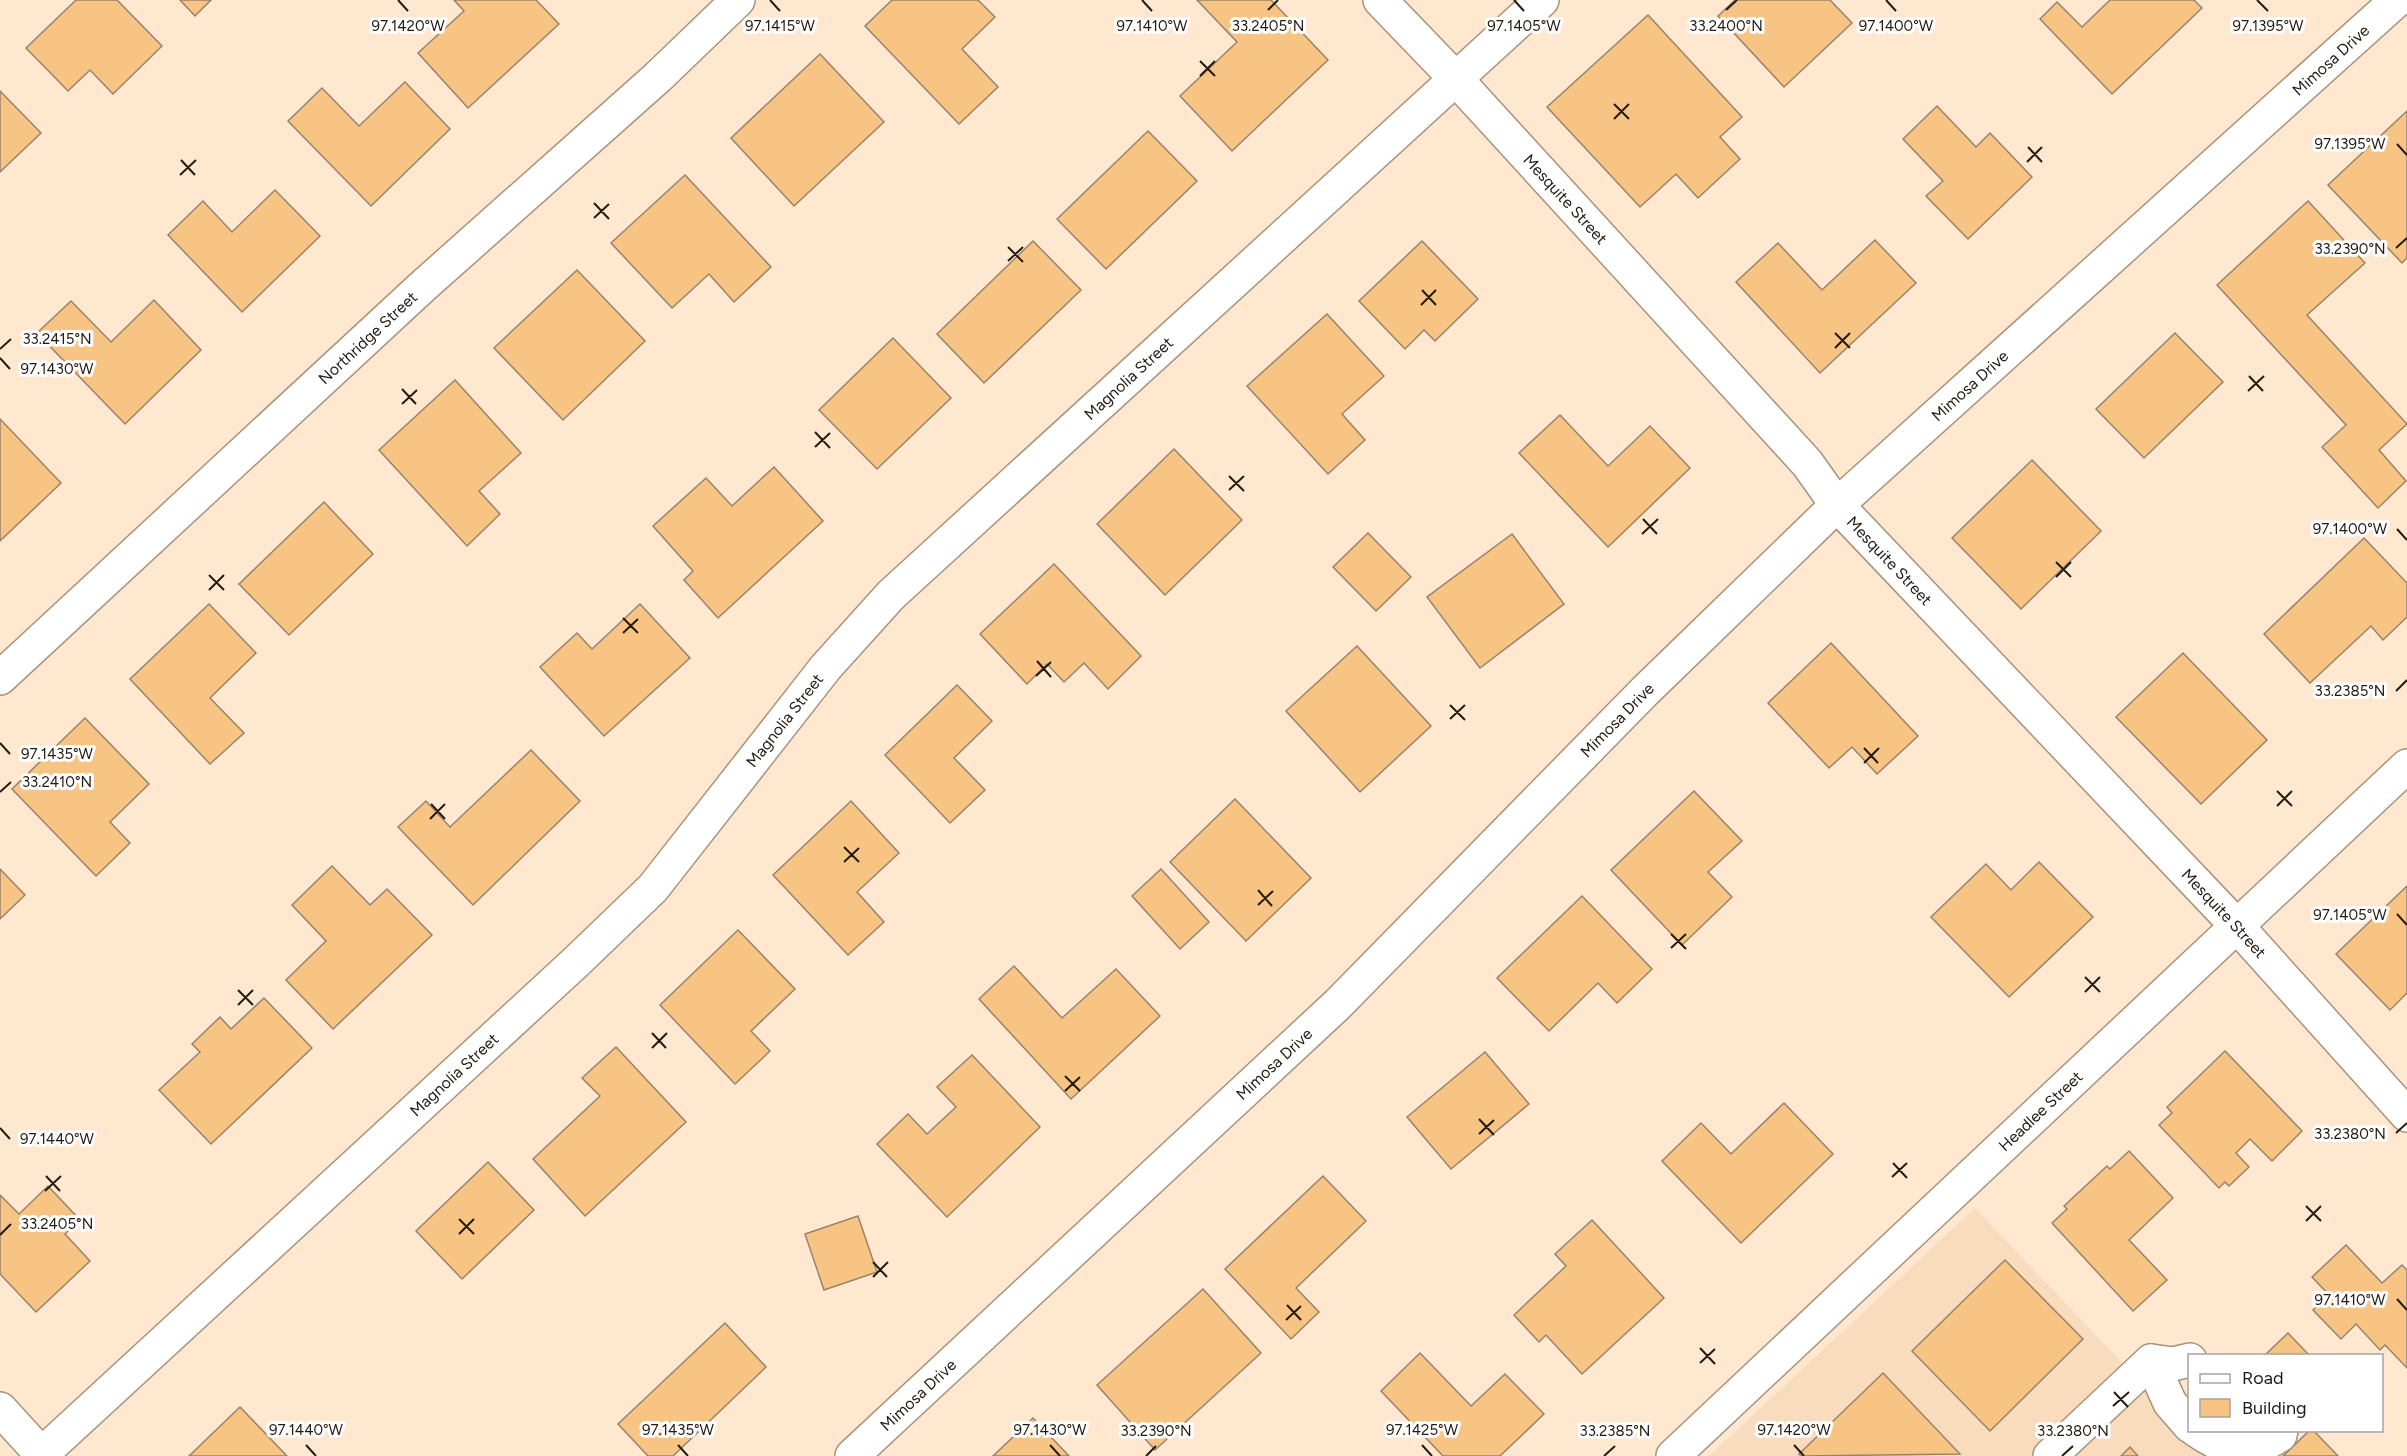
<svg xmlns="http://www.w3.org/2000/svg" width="2407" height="1456" font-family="Figtree,sans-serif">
<rect width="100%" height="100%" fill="#ffe8cf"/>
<path fill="#f8dcbd" d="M1975,1208L2211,1456H1709Z"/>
<g fill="#f8c484" stroke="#97836c" stroke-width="1.5">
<path d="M76,0H117L162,46L113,94L90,70L68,91L26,48Z"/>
<path d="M180,0H211L195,16Z"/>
<path d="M454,0H536L559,24L468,108L418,53L464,11Z"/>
<path d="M892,0H978L995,17L962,49L998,87L959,124L865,26Z"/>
<path d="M1197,0H1271L1328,60L1232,151L1180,96L1237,42Z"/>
<path d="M1735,0H1830L1852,23L1784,87L1718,16Z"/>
<path d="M2110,0H2194L2202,8L2112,94L2040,19L2057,2L2082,27Z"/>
<path d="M1648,15L1742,117L1720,137L1740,159L1698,198L1676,174L1640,207L1547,107Z"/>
<path d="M820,54L884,122L794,206L731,138Z"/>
<path d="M405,82L450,129L371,206L288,121L322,88L359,126Z"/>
<path d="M0,91L41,133L0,172Z"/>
<path d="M1937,106L1976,147L1990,133L2032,177L1968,239L1926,196L1943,181L1903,139Z"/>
<path d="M2407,111V258L2402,263L2328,185Z"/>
<path d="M1148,131L1197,181L1106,269L1057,219Z"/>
<path d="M685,175L771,267L734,302L709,274L672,308L611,243Z"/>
<path d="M275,190L320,236L242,312L168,235L203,201L232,232Z"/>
<path d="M2308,201L2365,263L2307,315L2407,424L2379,450L2406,481L2378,508L2322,447L2346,425L2217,285Z"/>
<path d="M1875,240L1916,283L1820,373L1736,282L1778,243L1822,290Z"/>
<path d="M1033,241L1081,290L984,383L937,334Z"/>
<path d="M1422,241L1478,299L1435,341L1424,330L1405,349L1359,301Z"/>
<path d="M577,270L645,341L563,420L494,348Z"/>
<path d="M154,300L201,350L125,424L37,333L71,301L111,342Z"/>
<path d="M1327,314L1384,376L1342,414L1365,440L1328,474L1247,386Z"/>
<path d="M2175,333L2223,382L2144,458L2096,409Z"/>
<path d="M893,338L951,398L877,469L819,410Z"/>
<path d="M455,380L521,453L479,491L500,514L467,546L379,450Z"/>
<path d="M1560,415L1608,466L1650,426L1690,468L1608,547L1519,453Z"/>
<path d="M0,419L61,483L0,541Z"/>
<path d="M1174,449L1242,520L1165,595L1097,524Z"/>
<path d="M2032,460L2101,531L2021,609L1952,538Z"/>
<path d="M774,467L823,521L718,618L684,580L693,571L653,526L706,478L732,506Z"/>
<path d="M324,502L373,554L289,635L239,584Z"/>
<path d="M1368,533L1411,577L1376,611L1333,567Z"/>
<path d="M1512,534L1564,604L1480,668L1427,597Z"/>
<path d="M2364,538L2407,583V617L2383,640L2371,626L2310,683L2264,634Z"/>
<path d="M1054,564L1141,656L1108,689L1084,663L1064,682L1047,664L1027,684L980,634Z"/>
<path d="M209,604L256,653L210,698L244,733L210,764L130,679Z"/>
<path d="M640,604L690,658L604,736L540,667L577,633L592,649Z"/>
<path d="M1831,643L1918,736L1877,774L1852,747L1829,768L1768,703Z"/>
<path d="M1357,646L1431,726L1360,792L1286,711Z"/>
<path d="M2183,653L2267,740L2201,804L2116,717Z"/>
<path d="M957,685L992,721L954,758L985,790L950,823L885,755Z"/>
<path d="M85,718L149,784L110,822L130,843L96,876L12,789Z"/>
<path d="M531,750L580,801L473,905L398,827L426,801L450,827Z"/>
<path d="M1694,791L1742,841L1708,872L1732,897L1682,945L1611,870Z"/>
<path d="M1235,799L1311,878L1246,941L1170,862Z"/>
<path d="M851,801L899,853L857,892L884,922L848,955L773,875Z"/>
<path d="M2039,862L2093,917L2009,997L1931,917L1986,864L2011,890Z"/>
<path d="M332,866L370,905L387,889L432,935L333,1029L286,980L326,941L292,905Z"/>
<path d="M0,869L25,895L0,919Z"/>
<path d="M1161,869L1209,922L1180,949L1132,896Z"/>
<path d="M2407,886V993L2390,1010L2336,954Z"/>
<path d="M1582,896L1652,969L1617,1003L1598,983L1549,1031L1497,978Z"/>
<path d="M738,930L795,989L751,1031L770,1051L735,1084L660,1005Z"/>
<path d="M1014,966L1062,1018L1116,969L1160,1016L1071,1099L979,999Z"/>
<path d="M264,998L312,1048L211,1144L159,1090L200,1052L192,1044L220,1017L231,1029Z"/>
<path d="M616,1047L686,1122L585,1216L533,1159L600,1096L582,1078Z"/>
<path d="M2225,1051L2302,1131L2272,1161L2250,1139L2236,1153L2249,1167L2229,1186L2225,1182L2219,1188L2159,1125L2172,1113L2167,1107Z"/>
<path d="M1485,1052L1529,1104L1451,1169L1407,1117Z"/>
<path d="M972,1055L1040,1127L947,1217L877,1144L908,1114L927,1134L956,1107L937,1087Z"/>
<path d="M1784,1103L1833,1154L1741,1243L1662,1161L1701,1123L1731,1154Z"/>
<path d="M2129,1151L2173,1198L2129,1240L2167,1280L2133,1311L2052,1223L2067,1209L2064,1206L2107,1166L2110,1169Z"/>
<path d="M488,1162L534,1210L462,1279L416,1231Z"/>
<path d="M1323,1176L1366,1221L1296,1288L1319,1312L1291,1339L1225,1269Z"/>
<path d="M48,1186L80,1220L65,1234L90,1261L36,1312L0,1274V1195L19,1214Z"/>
<path d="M858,1216L877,1272L824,1290L805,1234Z"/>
<path d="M1592,1220L1664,1298L1582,1374L1546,1335L1539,1342L1514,1315L1566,1266L1555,1254Z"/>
<path d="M2346,1245L2382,1283L2402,1265L2407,1270V1368L2385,1345L2380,1350L2356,1324L2341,1339L2313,1310L2329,1295L2312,1277Z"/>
<path d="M2005,1260L2083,1339L1990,1431L1912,1351Z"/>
<path d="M1203,1289L1261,1353L1155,1450L1097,1385Z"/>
<path d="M725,1323L766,1367L673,1456H648L618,1424Z"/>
<path d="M2288,1333L2309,1355L2264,1356Z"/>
<path d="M1420,1353L1471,1406L1505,1374L1544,1414L1500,1456H1443L1381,1391Z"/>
<path d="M1883,1373L1960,1454L1801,1456L1799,1454Z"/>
<path d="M240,1407L287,1456H189Z"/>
<path d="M1033,1418L1069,1456H993Z"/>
<path d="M2310,1430H2313L2338,1456H2283Z"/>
<path d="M2130,1447L2138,1456H2121Z"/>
</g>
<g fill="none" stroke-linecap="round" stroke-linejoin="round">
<g stroke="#a8937c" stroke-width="36">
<g id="street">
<path id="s1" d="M1380,0L1455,78L1807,463L1837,505L2236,925L2407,1115"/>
<path id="s2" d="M0,678L422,287L658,77L738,0"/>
<path d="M2190,1360L2173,1364L2151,1361L2170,1403L2190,1426"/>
<path d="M2196,1430C2226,1451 2249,1456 2280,1435L2281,1430"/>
<path id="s3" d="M42,1454L576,962L653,888L826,667L891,595L1542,0"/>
<path id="s4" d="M852,1456L1338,1004L1645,691L1837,505L2397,0"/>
<path id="s5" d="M1673,1456L2407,766"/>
<path d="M2050,1456L2151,1361"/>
</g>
</g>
<g stroke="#a8937c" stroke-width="36">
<path id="secondary" d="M0,1409L43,1456"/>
</g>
<use href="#street" stroke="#fff" stroke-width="33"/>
<use href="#secondary" stroke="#fff" stroke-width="33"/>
</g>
<path fill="none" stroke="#231b12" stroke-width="2" d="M398,0L408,11M770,0L780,11M1142,0L1152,11M1514,0L1524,11M1886,0L1896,11M2257,0L2268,11M1268,10L1278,0M1726,10L1737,0M1200,61L1215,76M1200,76L1215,61M1614,104L1629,119M1614,119L1629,104M2397,144L2407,155M2028,147L2042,162M181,160L195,175M2027,162L2042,147M180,175L196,160M594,203L609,219M594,218L609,204M1008,247L1023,262M2396,248L2407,238M1008,261L1023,247M1422,290L1436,305M1421,305L1436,290M1835,333L1850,348M1835,348L1850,333M0,349L11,339M0,358L10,369M2249,376L2263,391M402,389L416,404M2248,391L2264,376M402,404L417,390M815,432L830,448M815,447L830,433M1229,476L1244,491M1229,490L1244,476M1643,519L1657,534M2397,529L2407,540M1642,534L1658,519M2056,562L2071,577M209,575L224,590M2056,577L2071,562M209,590L224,575M623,618L638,633M623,633L638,619M1037,661L1051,677M1036,676L1051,662M2396,691L2407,680M1450,705L1465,720M1450,719L1465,705M0,743L10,754M1864,748L1878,763M1864,763L1879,748M2277,791L2292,806M0,792L11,782M431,804L445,819M2277,806L2292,791M430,819L445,804M844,847L859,862M844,862L859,848M1258,890L1272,906M1258,905L1273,891M2397,914L2407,925M1671,934L1686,949M1671,948L1686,934M2085,977L2100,992M238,990L253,1005M2085,992L2100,977M238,1005L253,990M652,1033L666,1048M652,1048L667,1033M1065,1076L1080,1091M1065,1091L1080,1077M1479,1119L1494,1135M0,1128L10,1139M2396,1133L2407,1123M1479,1134L1494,1120M1893,1163L1907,1178M46,1176L60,1191M1892,1177L1907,1163M45,1191L61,1176M2306,1206L2321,1221M459,1219L474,1234M2306,1221L2321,1206M459,1234L474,1219M0,1235L11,1224M873,1262L887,1277M873,1277L888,1262M2397,1299L2407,1310M1287,1305L1301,1320M1286,1320L1301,1306M1700,1348L1715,1364M1700,1363L1715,1349M2114,1392L2128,1407M2113,1406L2129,1392M306,1445L316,1456M678,1445L688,1456M1050,1445L1060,1456M1422,1445L1432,1456M1794,1445L1804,1456M1146,1456L1156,1446M1604,1456L1615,1446M2062,1456L2073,1446"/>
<g text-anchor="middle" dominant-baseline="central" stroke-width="6" stroke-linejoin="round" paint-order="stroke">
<g font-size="16" fill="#231b12" stroke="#fff">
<text stroke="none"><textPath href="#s4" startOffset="2034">Mimosa Drive</textPath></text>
<text stroke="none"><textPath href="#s1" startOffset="272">Mesquite Street</textPath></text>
<text stroke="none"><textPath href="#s2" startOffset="501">Northridge Street</textPath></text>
<text stroke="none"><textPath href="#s3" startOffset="1532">Magnolia Street</textPath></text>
<text stroke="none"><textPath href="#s4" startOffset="1548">Mimosa Drive</textPath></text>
<text stroke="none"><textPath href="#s1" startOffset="758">Mesquite Street</textPath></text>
<text stroke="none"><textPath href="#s3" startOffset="1046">Magnolia Street</textPath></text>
<text stroke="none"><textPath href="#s4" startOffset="1062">Mimosa Drive</textPath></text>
<text stroke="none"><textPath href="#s1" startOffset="1244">Mesquite Street</textPath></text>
<text stroke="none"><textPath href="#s4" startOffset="576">Mimosa Drive</textPath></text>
<text stroke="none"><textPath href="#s3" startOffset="560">Magnolia Street</textPath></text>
<text stroke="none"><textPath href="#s5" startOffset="504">Headlee Street</textPath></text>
<text stroke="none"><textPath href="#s4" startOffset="90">Mimosa Drive</textPath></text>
</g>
</g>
<g font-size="15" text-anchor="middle" fill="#231b12" stroke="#fff" stroke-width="6" stroke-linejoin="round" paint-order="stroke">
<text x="1268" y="31">33.2405°N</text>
<text x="1726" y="31">33.2400°N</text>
<text x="1896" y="31">97.1400°W</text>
<text x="2268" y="31">97.1395°W</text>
<text x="408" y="31">97.1420°W</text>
<text x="780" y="31">97.1415°W</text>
<text x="1152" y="31">97.1410°W</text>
<text x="1524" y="31">97.1405°W</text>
<text x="2350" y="149">97.1395°W</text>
<text x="2350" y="254">33.2390°N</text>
<text x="57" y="344">33.2415°N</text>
<text x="57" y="374">97.1430°W</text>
<text x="2350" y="534">97.1400°W</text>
<text x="2350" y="696">33.2385°N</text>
<text x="57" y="759">97.1435°W</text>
<text x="57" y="787">33.2410°N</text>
<text x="2350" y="920">97.1405°W</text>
<text x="2350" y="1139">33.2380°N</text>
<text x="57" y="1144">97.1440°W</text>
<text x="57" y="1229">33.2405°N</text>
<text x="2350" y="1305">97.1410°W</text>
<text x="306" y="1435">97.1440°W</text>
<text x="678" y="1435">97.1435°W</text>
<text x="1050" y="1435">97.1430°W</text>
<text x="1422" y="1435">97.1425°W</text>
<text x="1794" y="1435">97.1420°W</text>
<text x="1156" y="1436">33.2390°N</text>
<text x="1615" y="1436">33.2385°N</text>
<text x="2073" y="1436">33.2380°N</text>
</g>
<rect x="2188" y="1354" width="195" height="78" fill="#ffffff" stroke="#a7a4a0" stroke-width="1.5"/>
<rect x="2200" y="1374" width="30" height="9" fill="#ffffff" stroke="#a7a4a0" stroke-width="1.5"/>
<text x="2242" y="1384" font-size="18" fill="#231b12">Road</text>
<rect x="2200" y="1399" width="30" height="18" fill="#f8c484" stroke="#a7a4a0" stroke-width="1.5"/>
<text x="2242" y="1414" font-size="18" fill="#231b12">Building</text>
</svg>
